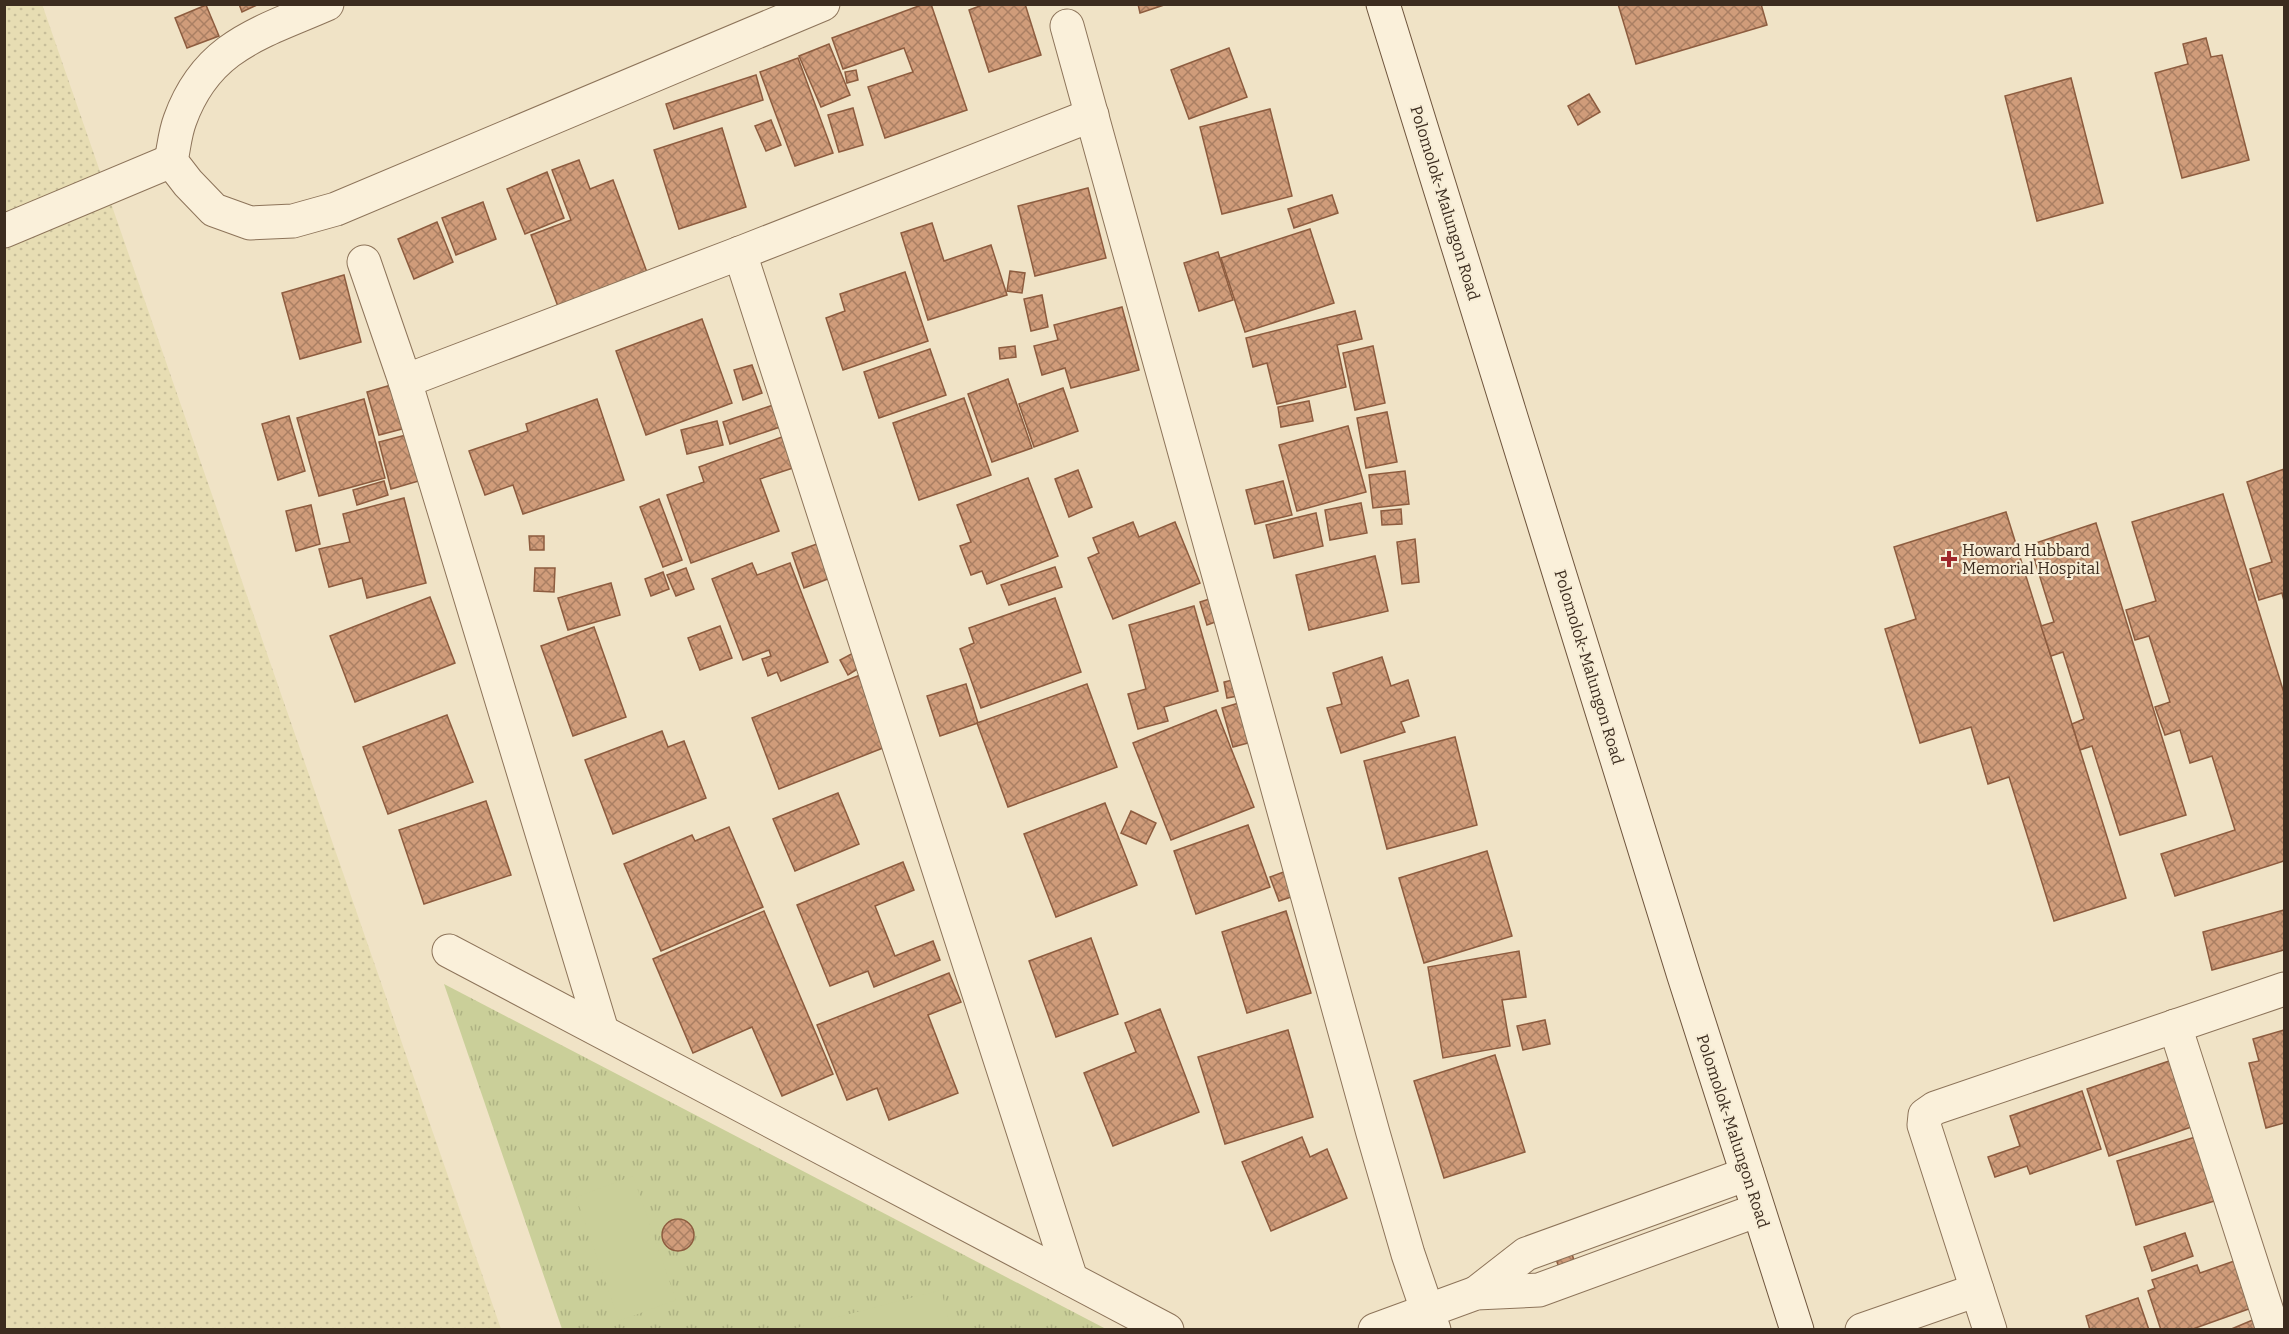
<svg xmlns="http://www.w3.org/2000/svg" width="2289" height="1334" font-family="Bitter,serif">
<defs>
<pattern id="farmland-dots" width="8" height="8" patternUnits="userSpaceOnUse" patternTransform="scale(1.5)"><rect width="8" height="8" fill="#e7ddb3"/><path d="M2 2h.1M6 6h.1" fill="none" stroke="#c7be9a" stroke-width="1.8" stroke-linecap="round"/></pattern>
<pattern id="grass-tufts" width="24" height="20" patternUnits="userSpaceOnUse" patternTransform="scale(1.5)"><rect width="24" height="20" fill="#cacf99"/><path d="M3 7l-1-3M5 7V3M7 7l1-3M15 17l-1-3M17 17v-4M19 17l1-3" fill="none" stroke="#aeb283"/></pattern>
<pattern id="building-cross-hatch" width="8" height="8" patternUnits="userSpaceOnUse" patternTransform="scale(1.5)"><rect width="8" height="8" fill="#d09c7a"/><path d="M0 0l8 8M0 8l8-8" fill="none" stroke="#aa7f63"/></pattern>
</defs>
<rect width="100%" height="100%" fill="#f0e3c6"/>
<path fill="url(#farmland-dots)" d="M42,4L501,1329L5,1330L4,5Z"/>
<path fill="url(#grass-tufts)" d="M444,984L1106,1329H562Z"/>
<g fill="#cacf99">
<path d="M633,1176L676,1300L619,1321L576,1197Z"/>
<path d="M941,1290L951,1329H792Z"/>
</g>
<g fill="url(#building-cross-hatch)" stroke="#8d5c3f" stroke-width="1.5">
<path d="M239,4H259L242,12Z"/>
<path d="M924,4H931L967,110L885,138L868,87L913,72L904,48L843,69L832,38Z"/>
<path d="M985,4H1025L1041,55L989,72L969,10Z"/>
<path d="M1138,4H1167L1140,13Z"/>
<path d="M1618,4H1761L1767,25L1636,64Z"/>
<path d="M206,5L219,36L187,48L175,18Z"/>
<path d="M2206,38L2211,57L2222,55L2249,160L2182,178L2155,73L2188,64L2183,44Z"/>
<path d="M829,44L850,95L821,107L799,56Z"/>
<path d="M1229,48L1247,97L1189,119L1171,70Z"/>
<path d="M798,58L833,153L795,166L760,72Z"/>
<path d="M856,70L858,80L847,83L845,72Z"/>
<path d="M756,75L763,100L674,129L666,104Z"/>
<path d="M2071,78L2103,203L2037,221L2005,96Z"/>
<path d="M1589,94L1600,112L1578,125L1568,106Z"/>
<path d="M853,108L863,145L839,152L828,115Z"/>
<path d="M1270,109L1292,196L1222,214L1200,127Z"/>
<path d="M771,120L781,145L766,151L755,126Z"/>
<path d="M722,128L746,207L679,229L654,150Z"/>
<path d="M579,160L590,189L613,180L648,275L559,309L531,235L571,220L552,170Z"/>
<path d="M547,172L564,218L525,234L507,189Z"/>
<path d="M1088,188L1106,258L1035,276L1018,206Z"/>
<path d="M1332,195L1338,213L1294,228L1288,209Z"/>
<path d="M483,202L496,239L456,255L442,218Z"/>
<path d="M437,222L453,262L414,279L398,239Z"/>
<path d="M932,223L944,261L991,245L1007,295L928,320L901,233Z"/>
<path d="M1310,229L1334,303L1245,332L1221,258Z"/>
<path d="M1218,252L1233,300L1199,311L1184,263Z"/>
<path d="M1010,271L1025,273L1022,293L1007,291Z"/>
<path d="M905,272L928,341L843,370L826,318L845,311L840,294Z"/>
<path d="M344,275L361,342L300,359L282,293Z"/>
<path d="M1042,295L1048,327L1031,331L1024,299Z"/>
<path d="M1122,307L1139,370L1071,388L1065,368L1042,375L1034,346L1058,340L1054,325Z"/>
<path d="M1355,311L1362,339L1337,345L1346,387L1277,404L1267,363L1253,367L1246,338Z"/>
<path d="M702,319L732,403L646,435L616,351Z"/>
<path d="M1015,346L1016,357L1000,359L999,348Z"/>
<path d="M1373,346L1385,403L1355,410L1343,353Z"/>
<path d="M930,349L946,395L879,418L864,372Z"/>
<path d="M752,365L762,393L743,400L734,370Z"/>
<path d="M1008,379L1032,448L992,462L968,394Z"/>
<path d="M398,383L410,427L379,435L367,392Z"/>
<path d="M1063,388L1078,431L1034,447L1019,404Z"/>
<path d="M964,398L991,475L919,500L893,423Z"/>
<path d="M364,399L385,478L319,496L297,418Z"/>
<path d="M597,399L624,480L523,514L513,485L485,495L469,451L528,431L526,424Z"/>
<path d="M1309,401L1313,421L1281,427L1278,407Z"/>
<path d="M779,403L786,425L730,444L723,422Z"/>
<path d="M1387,412L1397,462L1366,468L1357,418Z"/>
<path d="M289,416L305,471L278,480L262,424Z"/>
<path d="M717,421L723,445L687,454L681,430Z"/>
<path d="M1348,426L1366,492L1297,511L1279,445Z"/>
<path d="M410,434L422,480L391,489L379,442Z"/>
<path d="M782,437L793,468L760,479L779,531L691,563L667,495L704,482L699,467Z"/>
<path d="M2284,469V601L2282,593L2259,600L2250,569L2272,562L2247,482Z"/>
<path d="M1078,470L1092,507L1069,517L1055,479Z"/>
<path d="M1405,471L1409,504L1373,508L1369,475Z"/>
<path d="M1028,478L1058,556L987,584L982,571L971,575L960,546L971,542L957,505Z"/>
<path d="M384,481L388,495L357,505L353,490Z"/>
<path d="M1283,481L1292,515L1255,524L1246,490Z"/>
<path d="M2223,494L2284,693V861L2175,896L2161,854L2235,830L2212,756L2190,763L2180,730L2165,735L2155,707L2170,702L2149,636L2135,640L2126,610L2156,601L2132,522Z"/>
<path d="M404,498L426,583L367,598L362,578L329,587L319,549L350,542L343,514Z"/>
<path d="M659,499L682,560L663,567L640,507Z"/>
<path d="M1361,503L1367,533L1330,540L1325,510Z"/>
<path d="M311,505L320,544L296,551L286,511Z"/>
<path d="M1401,509L1402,524L1382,525L1381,511Z"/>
<path d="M2006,512L2126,898L2054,921L2009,777L1988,784L1971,727L1920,743L1885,629L1916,619L1894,547Z"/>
<path d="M1316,513L1323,546L1274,558L1266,525Z"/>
<path d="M1133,522L1139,537L1175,522L1200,583L1113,619L1088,558L1099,553L1093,538Z"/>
<path d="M2096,523L2186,815L2120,835L2092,746L2080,750L2072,724L2084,719L2063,652L2051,656L2041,626L2054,622L2030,545Z"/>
<path d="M529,536H544V550H530Z"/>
<path d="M1415,539L1419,582L1402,584L1397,542Z"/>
<path d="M828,540L841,574L804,588L792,553Z"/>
<path d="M1375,556L1388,611L1309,630L1296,575Z"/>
<path d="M752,563L757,575L790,563L828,662L781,681L777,672L768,676L762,659L771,656L769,650L743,660L712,579Z"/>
<path d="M1055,567L1062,587L1009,605L1001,585Z"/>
<path d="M535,568H555L554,592L534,591Z"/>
<path d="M686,568L694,589L676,596L667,575Z"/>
<path d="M663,572L669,589L651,596L645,579Z"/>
<path d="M611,583L620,615L568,630L558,598Z"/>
<path d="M1222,595L1229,617L1207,625L1200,602Z"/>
<path d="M430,597L455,663L355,702L330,636Z"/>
<path d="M1055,598L1081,672L981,708L960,649L974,643L969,628Z"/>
<path d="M1194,606L1218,691L1164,707L1168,721L1138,729L1128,694L1146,689L1129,625Z"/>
<path d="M720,626L732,658L700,670L688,638Z"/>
<path d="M594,627L626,717L573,736L541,646Z"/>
<path d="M857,651L864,665L848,675L840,660Z"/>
<path d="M1382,657L1391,686L1408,680L1419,716L1401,722L1405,732L1341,753L1327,708L1342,704L1333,673Z"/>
<path d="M860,675L888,746L779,789L752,718Z"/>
<path d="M1245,677L1248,694L1227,698L1224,682Z"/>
<path d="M966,684L978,723L940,736L927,696Z"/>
<path d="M1087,684L1117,767L1008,807L977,723Z"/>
<path d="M1252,699L1263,739L1233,747L1222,708Z"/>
<path d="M1216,710L1254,807L1171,840L1133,743Z"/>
<path d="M447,715L473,782L388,814L363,747Z"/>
<path d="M662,731L668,747L684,741L706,798L613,834L585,760Z"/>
<path d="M1455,737L1477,825L1387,849L1364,761Z"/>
<path d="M838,793L859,844L795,871L773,819Z"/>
<path d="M486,801L511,875L424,904L399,830Z"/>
<path d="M1105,803L1137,885L1056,917L1024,834Z"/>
<path d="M1131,811L1156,823L1146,844L1121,833Z"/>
<path d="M1248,825L1270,887L1196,914L1174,851Z"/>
<path d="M729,827L763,907L661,951L624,864L692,835L695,841Z"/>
<path d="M1487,851L1512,936L1424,963L1399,878Z"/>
<path d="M903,862L914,890L875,906L895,956L933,941L940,960L874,987L868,971L830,986L797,905Z"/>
<path d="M1297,867L1306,892L1279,901L1270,877Z"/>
<path d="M2284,910V950L2212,970L2203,932Z"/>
<path d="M764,911L833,1074L782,1096L752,1027L693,1053L653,959Z"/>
<path d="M1286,911L1311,993L1247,1013L1222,932Z"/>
<path d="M1091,938L1118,1014L1056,1037L1029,961Z"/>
<path d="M1519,951L1526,997L1502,1000L1510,1046L1443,1058L1428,967Z"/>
<path d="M949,973L961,1002L928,1015L958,1093L889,1120L877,1088L847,1100L817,1025Z"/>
<path d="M1160,1009L1199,1112L1113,1146L1084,1073L1136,1052L1125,1023Z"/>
<path d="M1545,1020L1550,1044L1523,1050L1517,1026Z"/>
<path d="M1288,1030L1313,1117L1225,1144L1198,1057Z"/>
<path d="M2284,1030V1123L2266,1128L2249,1063L2259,1061L2253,1039Z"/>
<path d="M1495,1055L1525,1152L1444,1178L1414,1081Z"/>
<path d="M2172,1060L2194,1126L2109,1156L2087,1089Z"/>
<path d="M2082,1091L2101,1149L2030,1174L2027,1166L1995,1177L1988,1157L2020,1146L2010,1116Z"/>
<path d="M2202,1135L2221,1199L2136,1225L2117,1161Z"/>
<path d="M1302,1137L1310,1157L1327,1149L1347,1198L1271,1231L1242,1162Z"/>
<circle cx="678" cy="1235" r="16"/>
<path d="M2185,1233L2193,1256L2152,1271L2144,1247Z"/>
<path d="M1572,1254L1577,1270L1562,1276L1556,1259Z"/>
<path d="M2240,1259L2257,1306L2190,1330H2161L2148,1291L2155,1288L2152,1280L2197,1265L2200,1273Z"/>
<path d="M2138,1298L2149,1330H2090L2086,1316Z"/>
<path d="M2255,1319L2259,1330H2229Z"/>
</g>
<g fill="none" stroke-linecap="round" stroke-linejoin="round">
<g stroke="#8d745a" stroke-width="35">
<g id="street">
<path d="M327,4C261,33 207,45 180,120C175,133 174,147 171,161L188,183L214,210L250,223L293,221L336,209L823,4"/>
<path d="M1067,26L1373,1133L1408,1254L1434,1330"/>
<path d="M4,231L171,161"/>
<path d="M740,253L1071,1279"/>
<path d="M364,262L405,381L602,1031"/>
<path d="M405,381L740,253L1092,115"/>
<path d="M449,951L1167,1330"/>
<path d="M2175,1026L2273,1330"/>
<path d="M1476,1293L1526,1254L1747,1174"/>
<path d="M1375,1330L1476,1293L1539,1290L1758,1210"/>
<path d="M1862,1330L1977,1290"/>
<path d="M1990,1330L1924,1125L1925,1115L1935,1108L2284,989"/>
</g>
</g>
<g stroke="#6f553d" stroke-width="35">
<path id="secondary" d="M1383,4L1684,976L1797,1330"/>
</g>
<use href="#street" stroke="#faf0da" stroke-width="33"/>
<use href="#secondary" stroke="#faf0da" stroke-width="33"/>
</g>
<path fill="#9f272b" stroke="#f7edd6" stroke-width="2" d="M1946 550h6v6h6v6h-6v6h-6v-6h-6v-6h6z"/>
<g text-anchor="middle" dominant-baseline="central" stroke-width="4.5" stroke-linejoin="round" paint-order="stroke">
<g font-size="16" fill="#3c2c1f" stroke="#f7edd6">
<text transform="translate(1445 203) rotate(73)">Polomolok-Malungon Road</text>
<text transform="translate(1589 667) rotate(73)">Polomolok-Malungon Road</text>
<text transform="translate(1733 1131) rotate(72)">Polomolok-Malungon Road</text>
</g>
<g font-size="16" fill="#3c2c1f" stroke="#f7edd6" text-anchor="start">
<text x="1962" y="550">Howard Hubbard<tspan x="1962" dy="18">Memorial Hospital</tspan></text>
</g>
</g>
<rect width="2289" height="1334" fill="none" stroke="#3c2c1f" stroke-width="12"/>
</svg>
